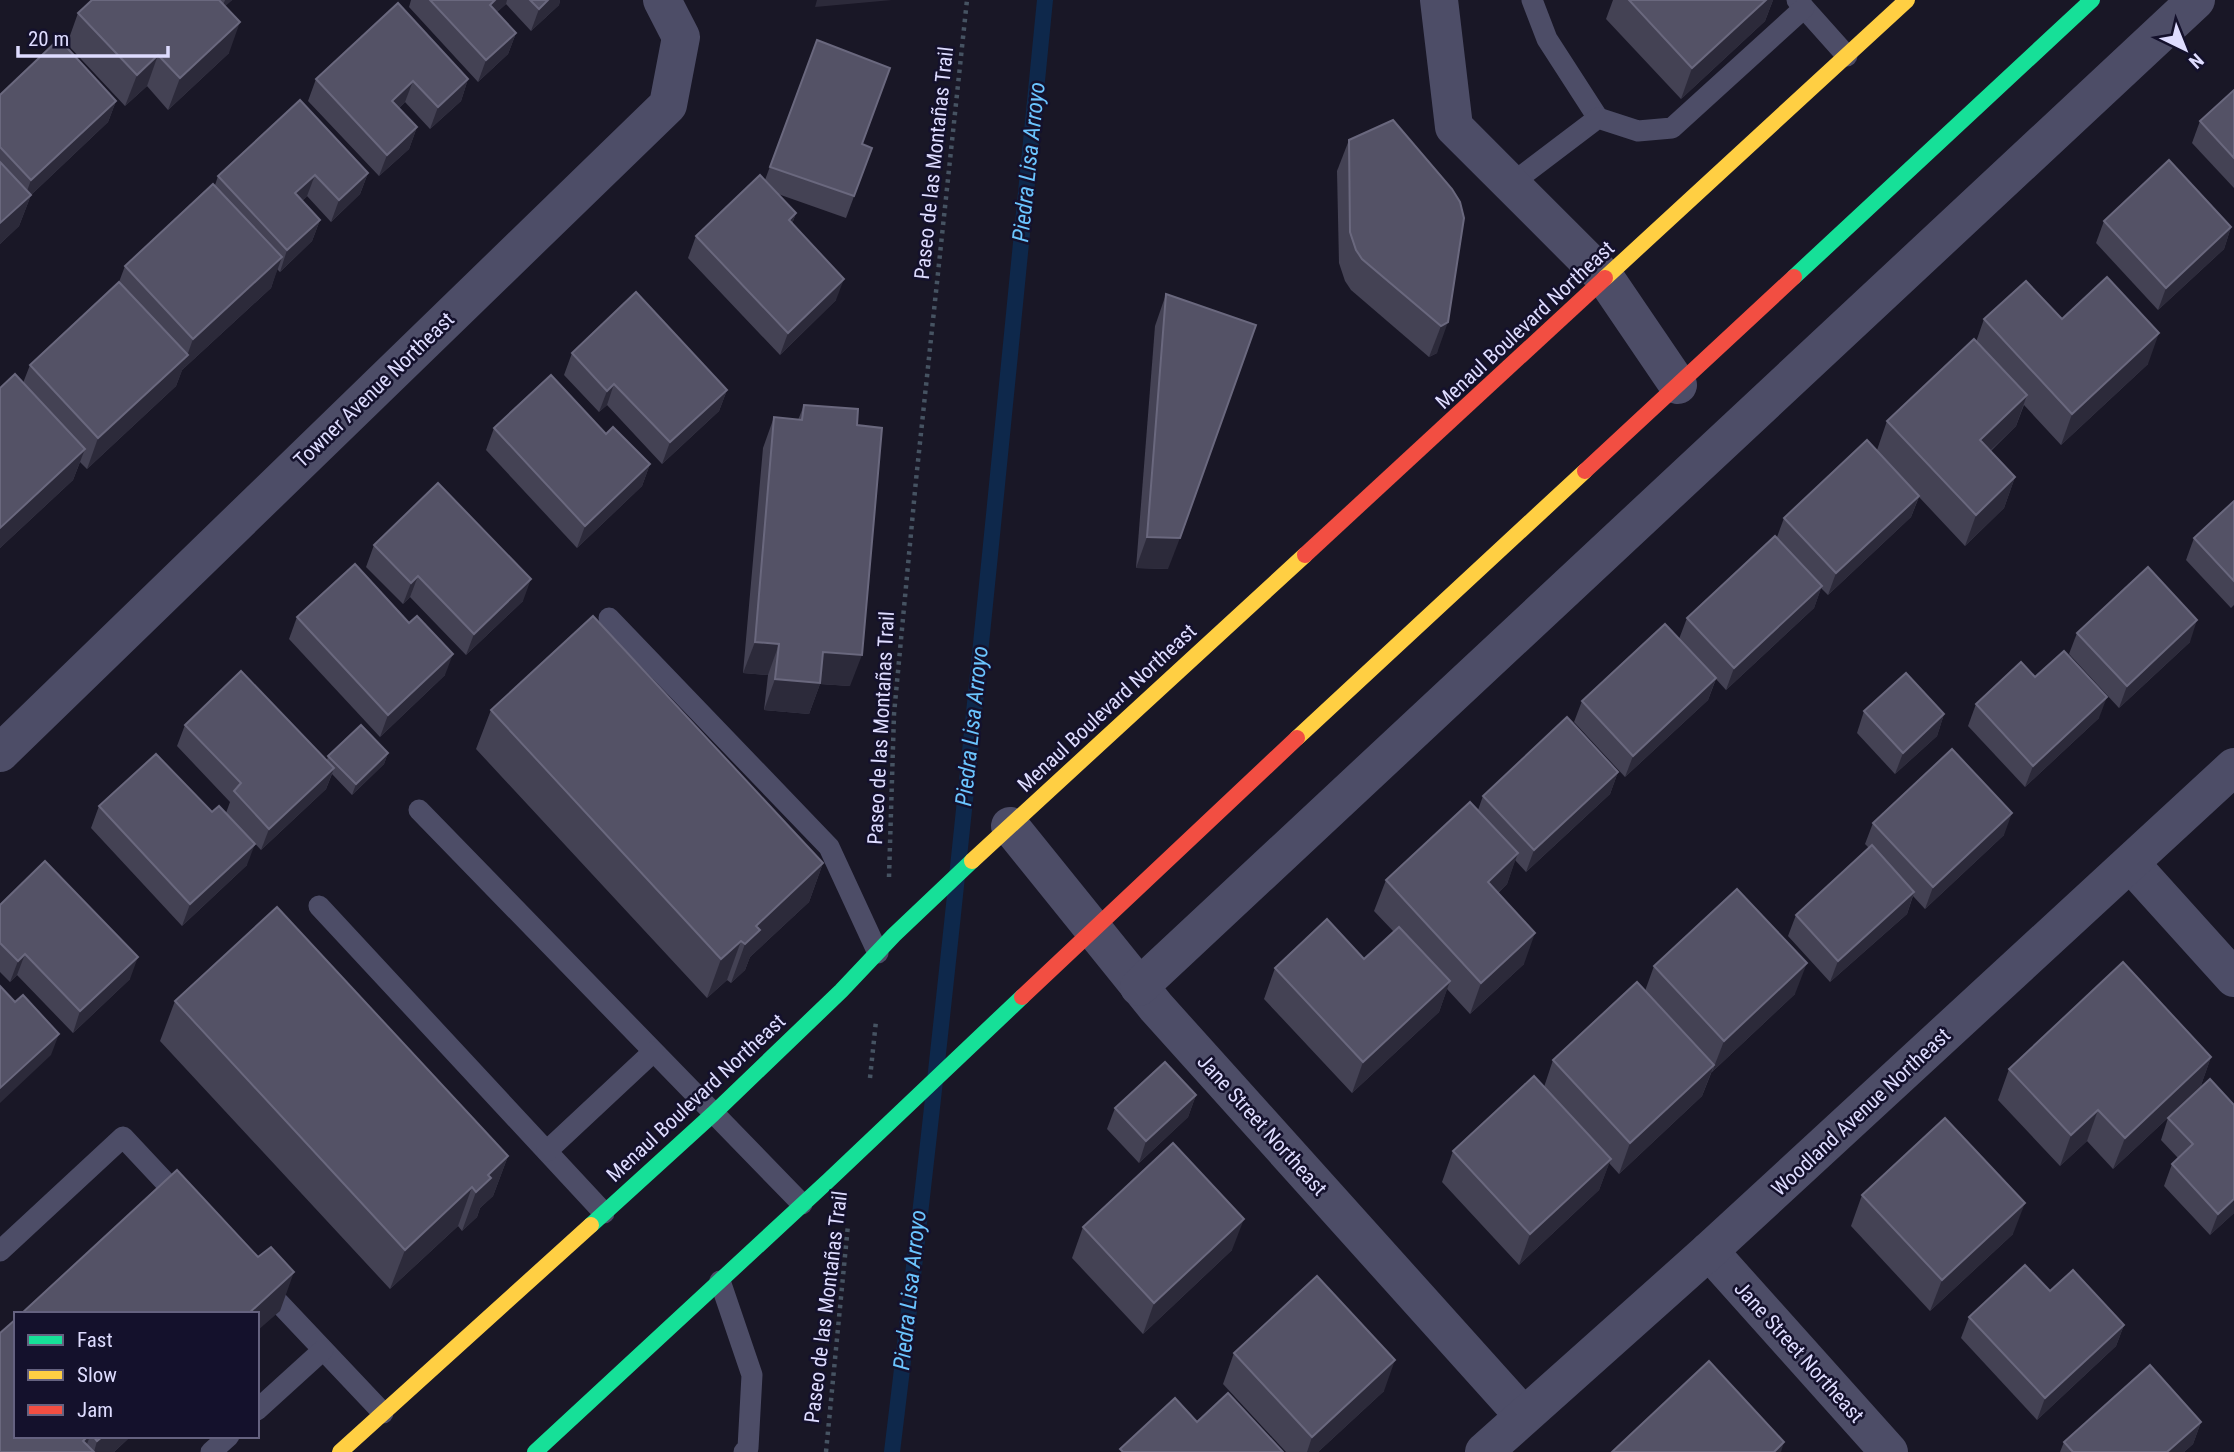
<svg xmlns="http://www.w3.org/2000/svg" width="2234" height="1452" font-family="'Roboto Condensed',sans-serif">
<rect width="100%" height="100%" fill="#191726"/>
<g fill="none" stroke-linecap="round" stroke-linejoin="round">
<path stroke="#0e284b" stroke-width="16" d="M892,1452C951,969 997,484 1045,0"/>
<g stroke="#465362" stroke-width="4.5" stroke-dasharray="3.5 5" stroke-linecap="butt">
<path d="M889,877L894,714L916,480L967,0"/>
<path d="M870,1078L876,1021"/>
<path d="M826,1452L848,1225"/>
</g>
<g stroke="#4d4d67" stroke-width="21">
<path d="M1532,0L1547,39L1598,118"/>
<path d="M1797,0L1847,56"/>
<path d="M1511,184L1598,118L1638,131L1672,128L1804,8"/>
<path d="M609,618L829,847L878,953"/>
<path d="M419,810L802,1204"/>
<path d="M319,906L604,1213"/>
<path d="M547,1151L653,1052"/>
<path d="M0,1251L123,1137L182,1200"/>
<path d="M720,1281L752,1375L748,1448L744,1452"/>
<path d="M262,1285L383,1413"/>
<path d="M257,1410L323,1350"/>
<path d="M211,1452L229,1436"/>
</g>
<g stroke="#4d4d67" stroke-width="38">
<path d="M1439,0L1454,127L1606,279L1678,385"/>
<path d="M0,753L668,105L681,37L662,0"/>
<path d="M1010,826L1156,1007L1523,1415"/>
<path d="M2131,864L2234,978"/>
<path d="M1139,987L2196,0"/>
<path d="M1709,1251L1889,1452"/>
<path d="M1484,1452L1709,1251L2234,767"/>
</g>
<g stroke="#16e098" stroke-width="16">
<path d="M1794,277L2092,0"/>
<path d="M591,1225L713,1114L841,991L894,935L972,861"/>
<path d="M535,1452L829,1180L1022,997"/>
</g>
<g stroke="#ffcf43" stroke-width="16">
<path d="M1605,278L1907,0"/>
<path d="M1297,738L1585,471"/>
<path d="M972,861L1305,555"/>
<path d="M340,1452L591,1225"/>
</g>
<g stroke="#f24e42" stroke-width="16">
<path d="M1585,471L1794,277"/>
<path d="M1305,555L1605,278"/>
<path d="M1022,997L1297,738"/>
</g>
</g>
<g fill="#444254">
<path d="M92,0H232L225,6L229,53L168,110L147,86L125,106L67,44L78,13Z"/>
<path d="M411,0H560L559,5L531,31L506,4L497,12L516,33L508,54L478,82L409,7Z"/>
<path d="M1613,0H1773L1765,21L1681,99L1606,19Z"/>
<path d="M817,40L862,144L872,148L846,218L778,194L796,213L792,224L836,300L780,355L688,258L696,236L765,180Z"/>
<path d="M316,79H468L461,101L430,129L405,102L399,108L417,127L409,149L379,176L308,101Z"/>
<path d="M2234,90V188L2192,143L2200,121Z"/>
<path d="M0,95L116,101L108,122L31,195L19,226L0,244Z"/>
<path d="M1349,140L1460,202L1437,353L1429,357L1351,290L1345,281L1339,263L1337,171Z"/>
<path d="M368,173L360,194L331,222L307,196L302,201L320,220L312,241L280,272L277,269L271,288L182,370L176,386L87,469L80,462L73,480L0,548V388L23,383L30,365L119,282L125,266L215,185L218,176Z"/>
<path d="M2104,221L2231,227L2224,249L2158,310L2096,243Z"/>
<path d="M1166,294L1168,569L1136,568L1155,326Z"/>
<path d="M1984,319H2062L2148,364L2061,445L2024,405L2016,426L1991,451L2015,477L2004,508L1965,546L1919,497L1911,517L1828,595L1821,588L1814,608L1726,690L1716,679L1708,700L1625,777L1574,722L1582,701L1679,639L1687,618L1777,537L1784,518L1877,450L1887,421L1976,342Z"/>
<path d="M572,353L727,390L719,411L662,464L607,405L599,412L564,375Z"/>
<path d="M804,405L857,425L850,686L820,684L809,714L764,710L768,675L743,673L763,448L774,417L798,420Z"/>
<path d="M494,428L606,434L650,464L642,486L577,548L486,450Z"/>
<path d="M2234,501V605L2231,608L2186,560L2194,538Z"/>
<path d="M374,545L523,601L466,655L410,597L403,604L366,567Z"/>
<path d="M297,617L445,675L380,737L289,639Z"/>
<path d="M2077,633L2190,642L2119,708L2069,654Z"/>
<path d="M1976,704L2099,718L2025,787L1968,726Z"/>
<path d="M491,710L823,863L809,902L750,957L745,970L731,983L727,980L707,998L476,749Z"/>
<path d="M1864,711L1944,714L1937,736L1895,774L1857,733Z"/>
<path d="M185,725L327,760L328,756L388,753L384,764L352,795L332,774L326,789L261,850L226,813L247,865L182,926L91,828L99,806L226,813L230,802L177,746Z"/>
<path d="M1618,772L1610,794L1526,872L1515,860L1507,884L1498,893L1524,964L1470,1014L1447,989L1439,1012L1352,1093L1264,999L1275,968L1364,959L1394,932L1374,911L1386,880L1478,810L1483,796Z"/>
<path d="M1873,823L2004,835L1925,909L1913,896L1907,914L1830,982L1788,936L1796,915L1869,848L1865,844Z"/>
<path d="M0,905L130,979L73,1033L17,975L10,982L0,972Z"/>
<path d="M1654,966L1795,994L1712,1072V1071L1702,1096L1619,1174L1609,1163L1599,1190L1519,1265L1442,1182L1453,1151L1544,1087L1553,1060L1645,991Z"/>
<path d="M175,1001L508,1156L493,1196L480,1208L477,1217L462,1231L458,1226L390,1289L160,1041Z"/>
<path d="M2211,1057L2200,1088L2113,1169L2087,1141L2060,1166L1998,1100L2009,1069Z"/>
<path d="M2210,1079L2234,1213L2210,1235L2164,1186L2172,1164L2178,1158L2161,1140L2168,1118Z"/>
<path d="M1196,1095L1188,1117L1139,1163L1107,1129L1115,1108Z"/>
<path d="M1862,1195L2013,1234L1930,1311L1851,1226Z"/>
<path d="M1083,1227L1232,1250L1143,1334L1072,1258Z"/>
<path d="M1969,1317L2124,1325L2116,1346L2037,1420L1961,1338Z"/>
<path d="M1234,1353L1384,1391L1318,1452H1286L1223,1384Z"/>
<path d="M2201,1422L2193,1444L2184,1452H2060L2064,1442Z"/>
<path d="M16,1436H131L114,1452H0Z"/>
</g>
<g fill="#2c2a3a">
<path d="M225,0H232L221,10Z"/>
<path d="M495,0H507L506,4L482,26L490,5Z"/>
<path d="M548,0H560L559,5L531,31L539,9Z"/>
<path d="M817,0H892L815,7Z"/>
<path d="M1766,0H1773L1765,21L1681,99L1692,68Z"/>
<path d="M240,22L229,53L168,110L180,78Z"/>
<path d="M516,33L508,54L478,82L486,60Z"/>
<path d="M158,55L147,86L125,106L137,75Z"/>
<path d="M468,79L461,101L430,129L438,107Z"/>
<path d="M413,81L405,102L384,122L392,101Z"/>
<path d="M116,101L108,122L31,195L19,226L0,244V223L23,202L31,180Z"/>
<path d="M417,127L409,149L379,176L387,155Z"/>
<path d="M368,173L360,194L331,222L339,200Z"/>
<path d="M315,175L307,196L287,215L295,193Z"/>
<path d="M796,213L788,235L789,220Z"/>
<path d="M320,220L312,241L280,272L287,250Z"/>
<path d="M2231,227L2224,249L2158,310L2166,288Z"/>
<path d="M282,257L271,288L182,370L193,339Z"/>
<path d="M844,279L836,300L780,355L788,333Z"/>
<path d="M1448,322L1437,353L1429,357L1441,326Z"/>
<path d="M2159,333L2148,364L2061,445L2072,414Z"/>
<path d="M188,355L176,386L87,469L98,438Z"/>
<path d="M614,384L607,405L599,412L607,391Z"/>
<path d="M727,390L719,411L662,464L670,442Z"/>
<path d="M2027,395L2016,426L1969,471L1980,440Z"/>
<path d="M85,449L73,480L0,548V528Z"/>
<path d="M650,464L642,486L577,548L585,526Z"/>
<path d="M2015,477L2004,508L1965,546L1976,515Z"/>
<path d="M1919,496L1911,517L1828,595L1836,573Z"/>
<path d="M1147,537L1180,538L1168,569L1136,568Z"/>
<path d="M418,576L410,597L403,604L411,583Z"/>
<path d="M531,579L523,601L466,655L474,634Z"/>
<path d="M1822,586L1814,608L1726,690L1734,668Z"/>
<path d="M2197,620L2190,642L2119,708L2127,686Z"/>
<path d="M755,642L779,644L768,675L743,673Z"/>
<path d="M823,652L862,655L850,686L820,684L809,714L764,710L775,679Z"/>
<path d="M453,654L445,675L380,737L388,715Z"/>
<path d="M1716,678L1708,700L1625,777L1633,756Z"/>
<path d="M2107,697L2099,718L2025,787L2033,766Z"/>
<path d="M1944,714L1937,736L1895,774L1903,753Z"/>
<path d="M388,753L384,764L352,795L356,784Z"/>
<path d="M334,768L326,789L261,850L269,829Z"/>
<path d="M1618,772L1610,794L1526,872L1534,850Z"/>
<path d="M2012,813L2004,835L1925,909L1933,887Z"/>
<path d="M255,844L247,865L182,926L190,904Z"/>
<path d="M1518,853L1507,884L1476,913L1488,882Z"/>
<path d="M823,863L809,902L750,957L745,970L731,983L745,944L756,926Z"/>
<path d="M1914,892L1907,914L1830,982L1838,961Z"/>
<path d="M1535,933L1524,964L1470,1014L1481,983Z"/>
<path d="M741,941L727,980L707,998L721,959Z"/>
<path d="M25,954L17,975L10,982L18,961Z"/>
<path d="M138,957L130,979L73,1033L80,1011Z"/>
<path d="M1807,963L1795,994L1712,1072L1724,1041Z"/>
<path d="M1450,981L1439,1012L1352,1093L1363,1062Z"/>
<path d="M59,1034L51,1055L0,1103V1088Z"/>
<path d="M2211,1057L2200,1088L2113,1169L2125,1138Z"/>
<path d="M1714,1065L1702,1096L1619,1174L1630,1143Z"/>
<path d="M1196,1095L1188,1117L1139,1163L1146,1141Z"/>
<path d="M2098,1110L2087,1141L2060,1166L2071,1135Z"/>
<path d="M508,1156L493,1196L480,1208L477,1217L462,1231L476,1192L488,1175Z"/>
<path d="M1611,1159L1599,1190L1519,1265L1530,1234Z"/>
<path d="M472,1187L458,1226L390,1289L405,1250Z"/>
<path d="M2234,1199V1213L2210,1235L2218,1214Z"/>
<path d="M2025,1203L2013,1234L1930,1311L1942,1280Z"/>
<path d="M1244,1219L1232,1250L1143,1334L1154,1303Z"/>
<path d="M294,1272L280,1311L257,1331V1314H248Z"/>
<path d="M2124,1325L2116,1346L2037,1420L2045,1398Z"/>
<path d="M1395,1360L1384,1391L1318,1452H1307L1312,1437Z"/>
<path d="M2201,1422L2193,1444L2184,1452H2167Z"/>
<path d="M88,1436H90L84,1452L83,1441Z"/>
<path d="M103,1436H131L114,1452H94L97,1441Z"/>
<path d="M1784,1442L1781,1452H1774Z"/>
</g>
<g fill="#545266" stroke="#6a687e" stroke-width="2">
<path d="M92,0H219L240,22L180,78L158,55L137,75L78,13Z"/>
<path d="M430,0H495L490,5L516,33L486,60Z"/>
<path d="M530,0H548L539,9Z"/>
<path d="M1629,0H1766L1692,68Z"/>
<path d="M398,3L468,79L438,107L413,81L392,101L417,127L387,155L316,79Z"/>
<path d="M59,39L116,101L31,180L0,147V95Z"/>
<path d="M817,40L890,68L862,144L872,148L854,196L770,167Z"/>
<path d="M2234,90V158L2200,121Z"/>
<path d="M300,100L368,173L339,200L315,175L295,193L320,220L287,250L218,176Z"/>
<path d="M1393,120L1452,189L1460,202L1464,218L1448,322L1441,326L1362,259L1356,250L1350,232L1349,140Z"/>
<path d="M2169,160L2231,227L2166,288L2104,221Z"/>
<path d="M0,162L31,195L0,223Z"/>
<path d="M760,175L796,213L789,220L844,279L788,333L696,236Z"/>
<path d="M213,184L282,257L193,339L125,266Z"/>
<path d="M2107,277L2159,333L2072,414L1984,319L2026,281L2062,319Z"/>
<path d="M119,282L188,355L98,438L30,365Z"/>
<path d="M636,292L727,390L670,442L614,384L607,391L572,353Z"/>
<path d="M1166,294L1256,325L1180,538L1147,537Z"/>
<path d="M1974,339L2027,395L1980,440L2015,477L1976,515L1887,421Z"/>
<path d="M15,374L85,449L0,528V388Z"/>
<path d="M551,375L606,434L613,427L650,464L585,526L494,428Z"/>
<path d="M804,405L858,409L857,425L882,428L862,655L823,652L820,683L775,679L779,644L755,642L774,417L802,420Z"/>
<path d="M1867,440L1919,496L1836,573L1784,518Z"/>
<path d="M438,483L531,579L474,634L418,576L411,583L374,545Z"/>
<path d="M2234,501V581L2194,538Z"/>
<path d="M1775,536L1822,586L1734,668L1687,618Z"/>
<path d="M355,564L409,623L417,616L453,654L388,715L297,617Z"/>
<path d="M2148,567L2197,620L2127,686L2077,633Z"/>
<path d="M593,616L823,863L756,926L760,930L745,944L741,941L721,959L491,710Z"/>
<path d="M1665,624L1716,678L1633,756L1582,701Z"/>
<path d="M2064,651L2107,697L2033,766L1976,704L2021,662L2035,677Z"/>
<path d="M241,671L334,768L269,829L234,791L241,783L185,725Z"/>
<path d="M1906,673L1944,714L1903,753L1864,711Z"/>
<path d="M1567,717L1618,772L1534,850L1483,796Z"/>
<path d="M361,725L388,753L356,784L328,756Z"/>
<path d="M1952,749L2012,813L1933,887L1873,823Z"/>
<path d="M156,754L212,812L219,806L255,844L190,904L99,806Z"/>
<path d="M1470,802L1518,853L1488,882L1535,933L1481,983L1386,880Z"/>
<path d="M1872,845L1914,892L1838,961L1796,915Z"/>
<path d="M45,861L138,957L80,1011L25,954L18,961L0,943V905Z"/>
<path d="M1737,889L1807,963L1724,1041L1654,966Z"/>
<path d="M277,907L508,1156L488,1175L491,1178L476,1192L472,1187L405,1250L175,1001Z"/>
<path d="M1327,919L1364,959L1399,927L1450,981L1363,1062L1275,968Z"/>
<path d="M2123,962L2211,1057L2125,1138L2098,1110L2071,1135L2009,1069Z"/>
<path d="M1637,982L1714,1065L1630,1143L1553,1060Z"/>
<path d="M0,986L15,1002L23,995L59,1034L0,1088Z"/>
<path d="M1165,1062L1196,1095L1146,1141L1115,1108Z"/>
<path d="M1534,1076L1611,1159L1530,1234L1453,1151Z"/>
<path d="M2210,1079L2234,1105V1199L2218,1214L2172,1164L2193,1144L2168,1118Z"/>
<path d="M1945,1118L2025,1203L1942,1280L1862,1195Z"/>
<path d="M1173,1143L1244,1219L1154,1303L1083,1227Z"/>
<path d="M177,1170L258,1257L271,1247L294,1272L248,1314H21Z"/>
<path d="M2025,1265L2050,1291L2073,1270L2124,1325L2045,1398L1969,1317Z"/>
<path d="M1317,1276L1395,1360L1312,1437L1234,1353Z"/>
<path d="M16,1319V1436H88L83,1441L94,1452H0V1333Z"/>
<path d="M1709,1361L1784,1442L1774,1452H1612Z"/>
<path d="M2150,1365L2201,1422L2167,1452H2073L2064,1442Z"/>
<path d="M1228,1393L1283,1452H1123L1120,1449L1175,1398L1197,1422Z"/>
<path d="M93,1436H103L97,1441Z"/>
</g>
<g text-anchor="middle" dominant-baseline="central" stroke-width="5" stroke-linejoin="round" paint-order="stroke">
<g font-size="21" fill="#dedcff" stroke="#14112c">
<text transform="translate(934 163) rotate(-84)">Paseo de las Montañas Trail</text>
<text transform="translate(1525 325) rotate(-43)">Menaul Boulevard Northeast</text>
<text transform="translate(374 390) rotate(-44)">Towner Avenue Northeast</text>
<text transform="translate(1107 708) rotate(-43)">Menaul Boulevard Northeast</text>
<text transform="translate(881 728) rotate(-87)">Paseo de las Montañas Trail</text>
<text transform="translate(696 1098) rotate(-43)">Menaul Boulevard Northeast</text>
<text transform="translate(1861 1112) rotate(-43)">Woodland Avenue Northeast</text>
<text transform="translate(1262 1125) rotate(48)">Jane Street Northeast</text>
<text transform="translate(826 1307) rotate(-83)">Paseo de las Montañas Trail</text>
<text transform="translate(1799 1352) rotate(48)">Jane Street Northeast</text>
</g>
<g font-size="23" font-style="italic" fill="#6bc5ff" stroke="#14112c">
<text transform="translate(1029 162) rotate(-84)">Piedra Lisa Arroyo</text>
<text transform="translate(972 726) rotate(-84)">Piedra Lisa Arroyo</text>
<text transform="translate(910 1290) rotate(-84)">Piedra Lisa Arroyo</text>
</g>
</g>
<rect x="14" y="1312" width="245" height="126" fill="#14112c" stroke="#656280" stroke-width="2"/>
<rect x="28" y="1335" width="35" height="10" fill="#16e098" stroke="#656280" stroke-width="2"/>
<text x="77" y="1347" font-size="21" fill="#dedcff">Fast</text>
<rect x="28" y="1370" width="35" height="10" fill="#ffcf43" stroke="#656280" stroke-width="2"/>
<text x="77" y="1382" font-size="21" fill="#dedcff">Slow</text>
<rect x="28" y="1405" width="35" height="10" fill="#f24e42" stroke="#656280" stroke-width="2"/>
<text x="77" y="1417" font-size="21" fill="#dedcff">Jam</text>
<g transform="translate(2185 49) rotate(137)" stroke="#14112c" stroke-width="5" paint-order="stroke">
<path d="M0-5L12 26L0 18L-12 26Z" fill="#dedcff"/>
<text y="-10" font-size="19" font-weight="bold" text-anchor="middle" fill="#dedcff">N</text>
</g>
<path d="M18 46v10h150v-10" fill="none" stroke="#dedcff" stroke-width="3.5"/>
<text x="28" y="46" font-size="21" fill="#dedcff" stroke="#14112c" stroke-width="5" paint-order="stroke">20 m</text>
</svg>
